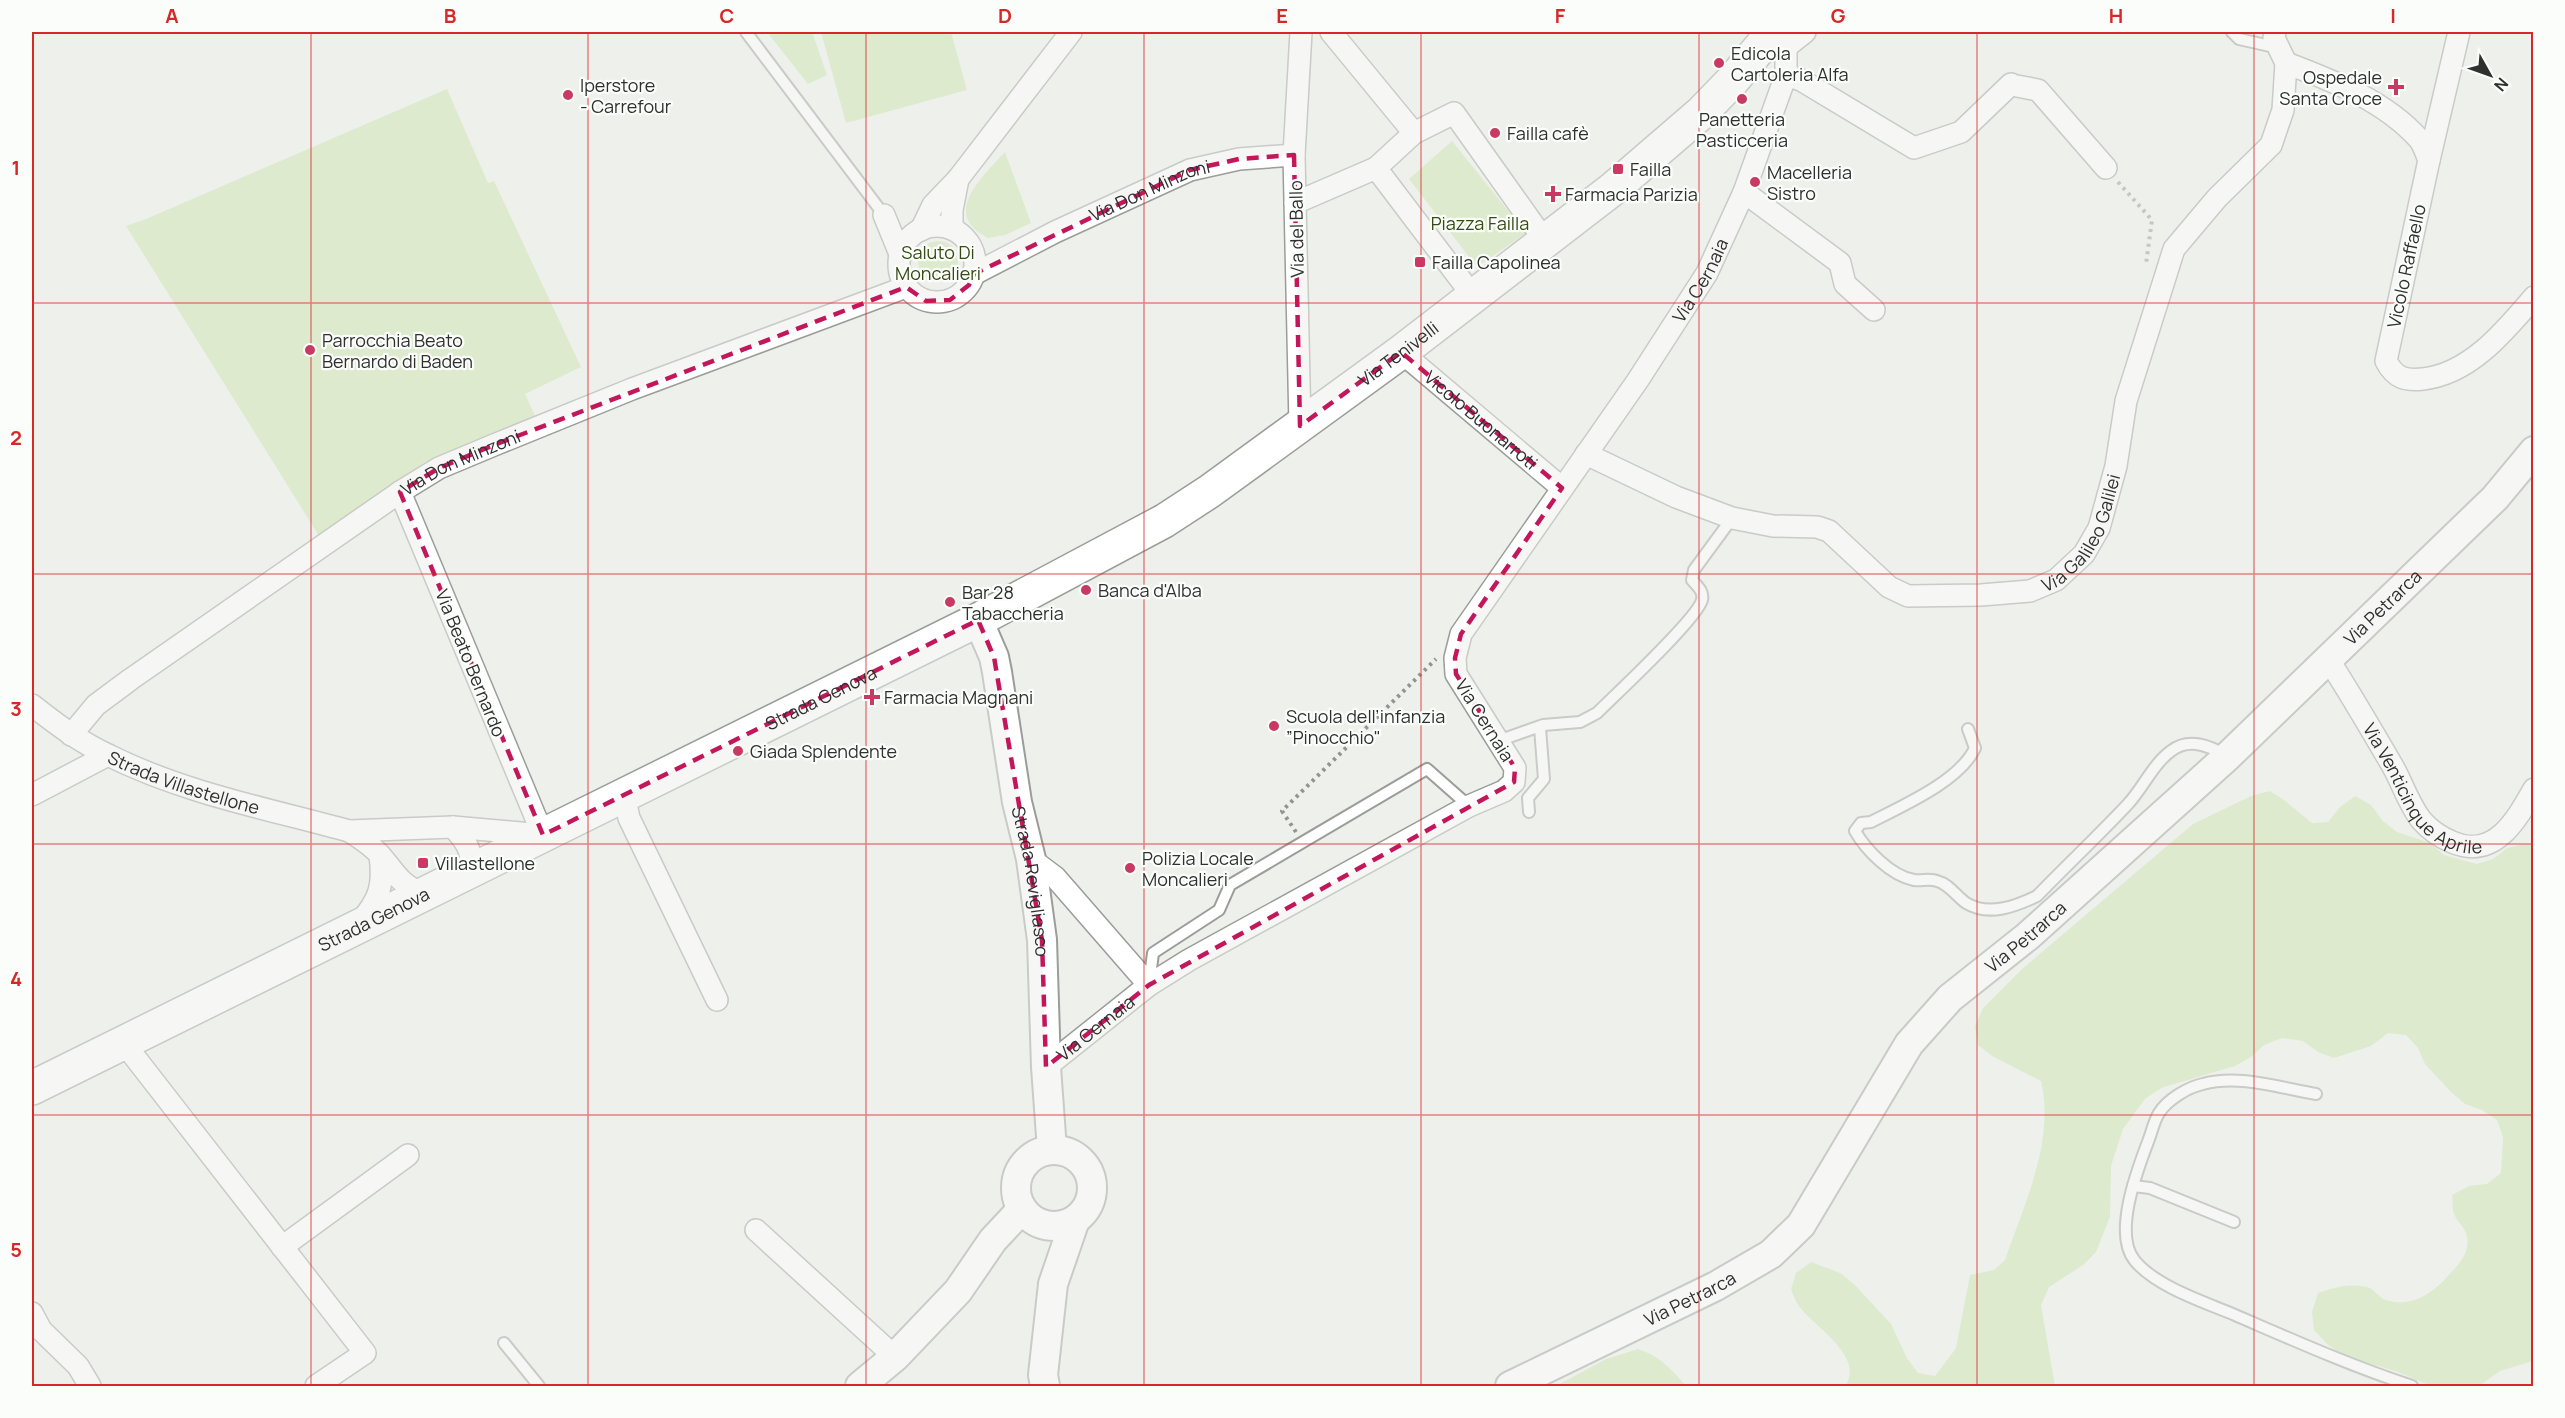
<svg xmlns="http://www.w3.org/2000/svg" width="2565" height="1418" font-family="Manrope,sans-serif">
<rect width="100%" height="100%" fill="#eef0ec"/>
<g fill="#c7e3a8">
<path d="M767,32H812L827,75L808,84Z"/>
<path d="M821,32H951L967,90L846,123Z"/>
<path d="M447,89L488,183L494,181L581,367L525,394L536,418L425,462L319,536L126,226L146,219Z"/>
<path d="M1452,141L1526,233L1477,267L1409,179Z"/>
<path d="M1005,152L1031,223L1005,235L988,238C939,214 984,175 1005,152Z"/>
<circle cx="938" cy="261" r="20"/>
<path d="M2270,791L2284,800L2312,823L2328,822L2340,807L2355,796L2371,805L2383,821L2397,832L2430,843L2444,855L2477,864L2493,859L2507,848L2524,844L2533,845V1361L2500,1371L2479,1386H2431L2398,1372L2342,1355L2327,1344L2314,1330L2312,1312L2318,1293C2335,1287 2350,1283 2367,1287C2375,1289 2379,1298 2386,1300C2410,1308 2432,1294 2447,1277C2455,1268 2465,1259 2467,1247C2470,1229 2459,1226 2454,1214C2452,1209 2453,1201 2452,1195L2469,1186L2487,1184L2501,1173L2503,1137L2497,1120L2482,1110L2465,1104L2451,1092L2425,1064L2418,1048L2406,1035L2388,1033L2371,1046L2334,1058L2318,1052L2303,1041L2282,1038L2264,1045L2251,1057L2235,1066L2161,1088L2145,1099L2123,1129L2111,1166L2110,1217L2096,1252L2083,1265L2049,1287L2041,1305L2055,1386H1845C1866,1357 1813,1326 1799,1306C1796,1302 1793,1295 1791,1289L1796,1273L1811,1262L1840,1273L1854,1284L1891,1324L1907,1358L1918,1373L1935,1376L1956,1348L1970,1275L1994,1270L2005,1260C2024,1204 2055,1142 2041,1081L1992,1056L1978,1045L1975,1026L1983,1008L2022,969L2193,824L2251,796Z"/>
<path d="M1638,1349C1660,1356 1671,1369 1686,1386H1556L1606,1359Z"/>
</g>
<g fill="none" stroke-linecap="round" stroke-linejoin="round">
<g stroke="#9b9d99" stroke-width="14">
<g id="lane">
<path d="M746,32L884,215"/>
<path d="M2232,32L2239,39L2279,48"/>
<path d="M1968,729L1975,748C1960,781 1902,806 1871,822L1861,823L1855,831C1866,850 1891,876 1914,880C1922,881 1930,878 1937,881C1949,884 1956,896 1966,903C1989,917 2016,906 2037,896C2067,865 2098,836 2128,804C2143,788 2153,764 2171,751C2189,737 2210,746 2227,756"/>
<path d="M1498,741L1543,725L1580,722L1597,713C1615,695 1697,619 1702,600C1704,591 1697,586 1692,580L1694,570L1730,521"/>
<path d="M1529,812L1528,798L1544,779L1540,728"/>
<path d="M1149,984L1153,953L1219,910L1230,885L1427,769L1469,806"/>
<path d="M2316,1094C2280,1088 2239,1074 2203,1084C2188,1087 2167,1100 2159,1113C2154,1121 2152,1131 2149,1139C2138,1168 2112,1234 2135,1261C2157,1287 2204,1302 2235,1315C2293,1340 2351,1366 2412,1386"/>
<path d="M2133,1186L2150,1188L2234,1222"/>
<path d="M504,1343L539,1386"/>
</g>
</g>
<g stroke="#9b9d99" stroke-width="24">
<g id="street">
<path d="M1331,32L1414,133"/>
<path d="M1786,47L1805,32"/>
<path d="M2286,63C2333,81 2384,100 2419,139C2424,145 2426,154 2429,160L2386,361C2395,378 2405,381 2423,379C2470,374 2505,331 2534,297"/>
<path d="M1786,75L1801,80L1914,148L1961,132L2011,84"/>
<path d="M2017,86L2038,90L2106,168"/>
<path d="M2429,160L2459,32"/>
<path d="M1744,192L1840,263L1845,284L1874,310"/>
<path d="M1295,203L1376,168"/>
<path d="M884,215L900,254"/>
<circle cx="937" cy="264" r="38"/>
<path d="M952,229V210L958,179"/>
<path d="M921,230L933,205L958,179L1071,32"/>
<path id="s1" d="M974,274L1055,232L1190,170L1239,159L1294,155"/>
<path d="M1473,296L1376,168L1414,133L1454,113L1545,241"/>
<path id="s2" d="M1401,352L1562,488"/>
<path d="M1300,426L1294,155L1301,32"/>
<path id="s3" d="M1586,454L1676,497L1732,518L1773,526L1817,527L1829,531L1889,587L1908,596L1981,595L2030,591L2056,580L2084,554L2099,528L2116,466L2126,401L2174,249L2217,198L2271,145L2283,110L2286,63L2274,38L2275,32"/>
<path id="s4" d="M2328,659C2350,693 2371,729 2392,765C2402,782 2409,805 2422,821C2431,831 2440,837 2452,842C2494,860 2516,821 2534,789"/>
<path id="s5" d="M32,705C56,724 80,742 108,755C184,793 269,809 349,831C360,838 371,845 379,854C397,874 397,882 424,895"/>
<path id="s6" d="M71,735L96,705L131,679L400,492L439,468L494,445L632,389L906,287"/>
<path d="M32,795L108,755"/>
<path d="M624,795L629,818L717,1000"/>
<path d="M453,827C466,841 474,852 470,872"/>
<path d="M349,831L453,827L543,835L400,492"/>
<path d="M1031,859L1055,877L1149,985"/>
<path d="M360,922C380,899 384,885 380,855"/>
<path d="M123,1042L365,1353L316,1386"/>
<path id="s7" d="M1046,1067L1149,985L1189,960L1469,806L1504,791L1514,782L1515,768L1456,674L1455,658L1461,634L1638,380L1707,273L1744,192L1786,75V47"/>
<path d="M756,1230L895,1357"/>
<path d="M282,1247L408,1155"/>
<path d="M32,1313L41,1330L78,1366L90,1386"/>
</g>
</g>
<g stroke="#9b9d99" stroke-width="32">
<g id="secondary">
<path id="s8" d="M978,620L994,657L997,672L1017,802L1031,859L1042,940L1046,1067L1052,1150"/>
<circle cx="1054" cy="1188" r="38"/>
<path d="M860,1386L895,1357L958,1291L993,1240L1022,1209"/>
<path d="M1045,1386L1043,1375L1053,1284L1075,1220"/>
<path id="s9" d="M1510,1386L1716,1286L1771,1254L1801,1225L1909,1044L1950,998L2028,936L2228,756L2495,498L2534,451"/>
</g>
</g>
<g stroke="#9b9d99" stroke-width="36">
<g id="primary">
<path id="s10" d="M32,1088L978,620L1164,521L1210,491L1401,352L1614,188L1701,113L1733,80L1773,32"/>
</g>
</g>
<g stroke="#929491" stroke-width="4" stroke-dasharray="3 4.5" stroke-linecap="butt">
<path d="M2118,182L2152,220L2146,264"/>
<path d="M1296,832L1282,811L1436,659"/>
</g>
<use href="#lane" stroke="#fff" stroke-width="10"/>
<use href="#street" stroke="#fff" stroke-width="21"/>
<use href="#secondary" stroke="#fff" stroke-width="28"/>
<use href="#primary" stroke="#fff" stroke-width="33"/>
</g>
<path d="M0 0H2565V1418H0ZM1294,155L1300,426L1401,352L1562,488L1461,634L1455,658L1456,674L1515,768L1514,782L1149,985L1046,1067L1042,940L994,657L978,620L543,835L400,492L439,468L494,445L906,287L926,301L950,300L969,285L974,274L1190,170L1239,159Z" fill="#eef0ec" fill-opacity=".55" fill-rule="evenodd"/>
<path fill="none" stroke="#c2185b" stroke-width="4.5" stroke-dasharray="12 8" stroke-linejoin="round" d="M1294,155L1300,426L1401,352L1562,488L1461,634L1455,658L1456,674L1515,768L1514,782L1149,985L1046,1067L1042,940L994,657L978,620L543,835L400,492L439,468L494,445L906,287L926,301L950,300L969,285L974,274L1190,170L1239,159Z"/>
<path fill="none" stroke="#d62828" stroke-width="1.5" stroke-opacity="0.55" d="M311,32V1386M588,32V1386M866,32V1386M1144,32V1386M1421,32V1386M1699,32V1386M1977,32V1386M2254,32V1386M32,303H2534M32,574H2534M32,844H2534M32,1115H2534"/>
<g fill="#c83963" stroke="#fbfdfa" stroke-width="2">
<circle cx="1719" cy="63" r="6"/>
<path d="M2393 78h6v6h6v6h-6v6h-6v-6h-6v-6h6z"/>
<circle cx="568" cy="95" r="6"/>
<circle cx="1742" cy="99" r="6"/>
<circle cx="1495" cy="133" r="6"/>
<rect x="1612" y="163" width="12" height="12" rx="3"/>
<circle cx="1755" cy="182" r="6"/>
<path d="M1550 185h6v6h6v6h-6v6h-6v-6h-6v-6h6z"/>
<rect x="1414" y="256" width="12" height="12" rx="3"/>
<circle cx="310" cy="350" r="6"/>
<circle cx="1086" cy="590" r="6"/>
<circle cx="950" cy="602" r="6"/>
<path d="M869 688h6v6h6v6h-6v6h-6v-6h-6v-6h6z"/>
<circle cx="1274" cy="726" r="6"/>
<circle cx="738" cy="751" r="6"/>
<rect x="417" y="857" width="12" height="12" rx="3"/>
<circle cx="1130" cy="868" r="6"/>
</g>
<g text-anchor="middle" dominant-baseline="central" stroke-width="4.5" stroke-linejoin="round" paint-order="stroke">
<g font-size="18" fill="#2f302f" stroke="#fbfdfa" text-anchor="start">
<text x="1731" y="53">Edicola<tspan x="1731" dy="21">Cartoleria Alfa</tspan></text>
<text x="2382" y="77" text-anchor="end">Ospedale<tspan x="2382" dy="21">Santa Croce</tspan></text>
<text x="580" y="85">Iperstore<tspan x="580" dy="21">- Carrefour</tspan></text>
<text x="1742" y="119" text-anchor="middle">Panetteria<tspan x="1742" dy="21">Pasticceria</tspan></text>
<text x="1507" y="133">Failla cafè</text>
<text x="1630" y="169">Failla</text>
<text x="1767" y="172">Macelleria<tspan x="1767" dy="21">Sistro</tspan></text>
<text x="1565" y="194">Farmacia Parizia</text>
<text x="1432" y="262">Failla Capolinea</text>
<text x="322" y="340">Parrocchia Beato<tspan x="322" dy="21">Bernardo di Baden</tspan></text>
<text x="1098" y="590">Banca d'Alba</text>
<text x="962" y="592">Bar 28<tspan x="962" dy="21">Tabaccheria</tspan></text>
<text x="884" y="697">Farmacia Magnani</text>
<text x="1286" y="716">Scuola dell’infanzia<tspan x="1286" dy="21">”Pinocchio"</tspan></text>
<text x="750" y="751">Giada Splendente</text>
<text x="1142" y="858">Polizia Locale<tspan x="1142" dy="21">Moncalieri</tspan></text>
<text x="435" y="863">Villastellone</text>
</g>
<g font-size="18" fill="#2f302f" stroke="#fbfdfa">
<text stroke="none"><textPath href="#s1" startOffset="195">Via Don Minzoni</textPath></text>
<text transform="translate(1296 229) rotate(-91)">Via del Ballo</text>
<text transform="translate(2406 266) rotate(-78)">Vicolo Raffaello</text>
<text stroke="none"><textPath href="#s7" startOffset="1143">Via Cernaia</textPath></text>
<text stroke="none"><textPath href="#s10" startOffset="1554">Via Tenivelli</textPath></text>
<text stroke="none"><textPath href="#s2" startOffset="105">Vicolo Buonarroti</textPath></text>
<text stroke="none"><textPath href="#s6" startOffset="478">Via Don Minzoni</textPath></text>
<text stroke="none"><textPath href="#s3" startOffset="566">Via Galileo Galilei</textPath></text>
<text stroke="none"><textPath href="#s9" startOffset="1190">Via Petrarca</textPath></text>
<text transform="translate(471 663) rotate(68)">Via Beato Bernardo</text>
<text stroke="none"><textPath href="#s10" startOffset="880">Strada Genova</textPath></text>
<text transform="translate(1485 720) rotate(58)">Via Cernaia</text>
<text stroke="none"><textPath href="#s5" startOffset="172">Strada Villastellone</textPath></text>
<text stroke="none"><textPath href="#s4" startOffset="166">Via Venticinque Aprile</textPath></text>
<text stroke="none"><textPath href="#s8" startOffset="268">Strada Revigliasco</textPath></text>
<text stroke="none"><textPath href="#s10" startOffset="381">Strada Genova</textPath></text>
<text stroke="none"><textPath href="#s9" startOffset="704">Via Petrarca</textPath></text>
<text stroke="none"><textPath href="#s7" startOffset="63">Via Cernaia</textPath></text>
<text stroke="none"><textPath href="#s9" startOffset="200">Via Petrarca</textPath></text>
</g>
<g font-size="18" fill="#354b12" stroke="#fbfdfa">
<text x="1480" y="223">Piazza Failla</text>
<text x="938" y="252">Saluto Di<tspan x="938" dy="21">Moncalieri</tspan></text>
</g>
</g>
<rect width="2565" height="1418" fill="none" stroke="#fbfdfa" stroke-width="66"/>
<g transform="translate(2490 75) rotate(130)" stroke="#fbfdfa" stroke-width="4.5" paint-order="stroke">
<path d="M0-4.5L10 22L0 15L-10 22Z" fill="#2f302f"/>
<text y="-9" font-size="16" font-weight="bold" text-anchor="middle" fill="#2f302f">N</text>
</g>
<rect x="33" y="33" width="2499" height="1352" fill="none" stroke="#d62828" stroke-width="2"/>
<g font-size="20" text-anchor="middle" font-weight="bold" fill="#d62828">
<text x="172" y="23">A</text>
<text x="450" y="23">B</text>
<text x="727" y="23">C</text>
<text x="1005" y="23">D</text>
<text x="1282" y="23">E</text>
<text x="1560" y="23">F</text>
<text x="1838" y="23">G</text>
<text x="2116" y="23">H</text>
<text x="2393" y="23">I</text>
<text x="16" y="175">1</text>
<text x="16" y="445">2</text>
<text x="16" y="716">3</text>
<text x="16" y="986">4</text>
<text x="16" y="1257">5</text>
</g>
</svg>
